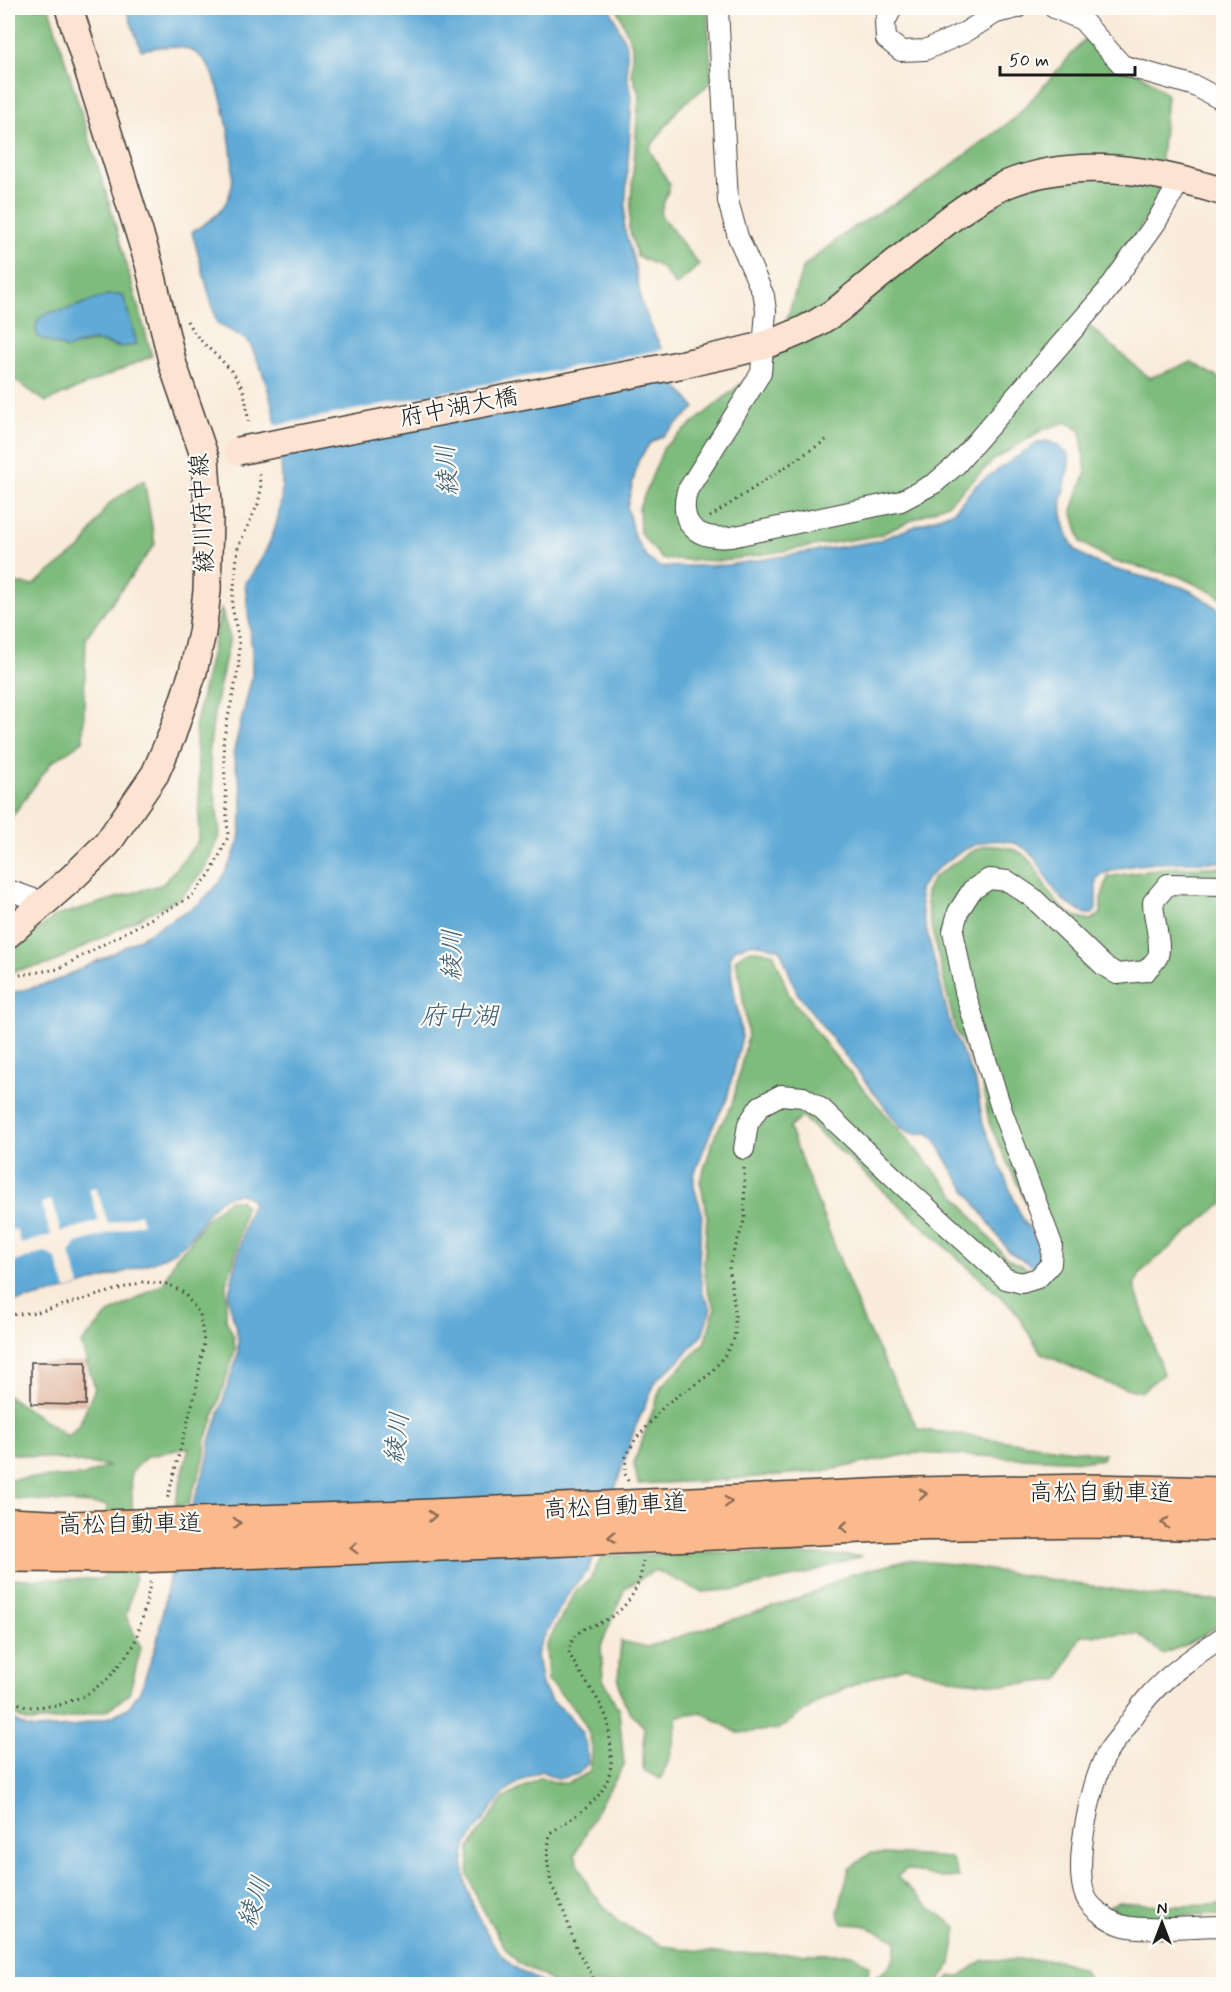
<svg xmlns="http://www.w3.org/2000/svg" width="1231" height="1992" font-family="Mynerve,'Klee One',sans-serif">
<rect width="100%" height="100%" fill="#fdfcf7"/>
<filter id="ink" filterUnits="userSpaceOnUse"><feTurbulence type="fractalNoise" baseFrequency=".0167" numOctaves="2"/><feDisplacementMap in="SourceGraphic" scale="12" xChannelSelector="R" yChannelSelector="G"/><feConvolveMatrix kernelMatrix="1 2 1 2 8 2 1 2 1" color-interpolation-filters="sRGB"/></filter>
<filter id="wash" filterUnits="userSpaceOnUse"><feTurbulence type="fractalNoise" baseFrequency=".008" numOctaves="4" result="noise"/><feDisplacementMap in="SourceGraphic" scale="24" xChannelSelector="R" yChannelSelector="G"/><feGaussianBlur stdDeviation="1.35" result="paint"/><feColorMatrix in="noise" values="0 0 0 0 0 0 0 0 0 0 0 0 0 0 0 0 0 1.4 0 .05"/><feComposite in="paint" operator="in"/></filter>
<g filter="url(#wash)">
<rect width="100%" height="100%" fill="#f9ebda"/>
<g fill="#7ebc7d" stroke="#4d6c4c" stroke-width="1.5" fill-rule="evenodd">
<path d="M8,8H49L108,199L152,356L46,402L8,375ZM85,304L119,348C99,338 87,343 67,348L38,336L48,313L65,310Z"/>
<path d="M617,8H707L712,82L679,108L649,149L670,185L660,214L699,265L676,286L661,267L637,256L629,228L639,94L632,74V45Z"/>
<path d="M1086,38L1151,81L1167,95L1157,200L1108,279L1077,315L1149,378L1192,362L1223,381V600L1214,593L1178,576L1112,561L1081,542L1072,510L1086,472L1080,429L1066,422L1042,430L994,460L949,503L880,535L722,561L662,559L640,533L639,508L664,447L776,355L803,267L849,230L919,189L1015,118Z"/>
<path d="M144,480L155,544L86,637L83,741L51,763L8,822V583L33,585L83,546L107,505Z"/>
<path d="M221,609L230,638L215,707L209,753L220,834L204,870L181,897L50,964L8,972V952L56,916L163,884L199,840V780L195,727Z"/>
<path d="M983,846C1047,843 1029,884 1069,913C1074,917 1084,918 1091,920L1101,914V899L1108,877L1165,868L1223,867V1205H1220L1142,1271L1134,1285L1163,1374L1141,1392L1106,1383L1041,1353L1013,1308L802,1117L789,1128L864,1322L918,1429L1104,1454L1102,1459L1085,1461L915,1453L824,1471L710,1481L638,1484L634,1463L661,1387L705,1342L715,1308L707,1288L704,1263L707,1215L700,1181L715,1135L732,1105L748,1036L740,977L735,960C750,946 756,949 774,954L789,995L830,1050L950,1189L1005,1257L1046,1278V1245L989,1123L983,1085L955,1028L928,912L926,892L933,878L966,855Z"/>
<path d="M229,1200H240L245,1206L234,1261L226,1283V1320L234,1337L235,1351L206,1440L205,1456L188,1505H175L189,1447L146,1457L131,1473L135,1580L126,1616L141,1648L129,1694L108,1710L60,1720L28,1722L8,1712V1579H104L107,1505L8,1498V1479L84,1476L108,1466L8,1453V1396L68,1436L79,1425L95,1388L81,1344L108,1314L163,1284L176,1257L188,1245L207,1218Z"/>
<path d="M711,1552L862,1556L794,1577L742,1589L702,1592L655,1570L625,1588L601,1646L603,1679L619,1711L624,1765L599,1806L575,1855L590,1890L617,1921L663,1946L716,1953L852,1954L869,1966L867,1982C888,1972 895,1963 897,1940L863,1925L843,1924L838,1913L849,1869L870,1853L951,1858L959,1877L942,1878L906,1869L897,1877L931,1908L957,1927L951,1964L938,1984H553L547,1978L518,1963L506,1949L480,1905L468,1875L470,1847L503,1799L541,1777C562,1787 569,1785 589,1772C602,1733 574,1707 548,1681L546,1645L577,1589L589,1581L602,1556Z"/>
<path d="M909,1560L952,1564L1149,1595L1223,1601V1623L1188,1644L1163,1654L1138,1634L1081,1635L1059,1680L1006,1685L959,1680L905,1667L860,1682L822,1699L779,1729L738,1733L701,1712L678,1716L671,1754L661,1779L643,1770L644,1727C612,1695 618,1684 621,1641L647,1647L806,1596L851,1574Z"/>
<path d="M1120,1902L1174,1906L1219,1905H1223V1915L1139,1917L1121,1914L1110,1905Z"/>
<path d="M983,1960H1058L1083,1969L1092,1984H944L951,1976H960Z"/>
</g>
<g fill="#60aad7" stroke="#3e637a" stroke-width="1.5">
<path d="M126,8H610L627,47V76L632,97L624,228L634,262L642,305L678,387L695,408L663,436L650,443L638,461L627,507L634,536L647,558L660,567L728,565L877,541L954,511L976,485L1037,443L1047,441L1057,445L1069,455C1071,477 1057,497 1063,519C1065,527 1070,543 1075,549C1093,569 1150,577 1175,585C1192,589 1209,603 1223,612V862C1191,862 1120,859 1096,879V910L1092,914H1087C1078,910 1067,905 1060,897C1049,885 1043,867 1032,855C1015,836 988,838 968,848C950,857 929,873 919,890L922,912L951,1027L976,1083L983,1124L1020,1214L1046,1256L1043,1272L1009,1252L955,1174L935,1140L928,1133L914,1134L901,1128L797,993L780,949C756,945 761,939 735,949L730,958L732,980L742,1037L727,1099L712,1128L694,1175V1187L702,1212L699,1259L702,1291L711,1308L702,1335L678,1362L657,1379L635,1428L588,1571L571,1589L541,1642L537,1655L542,1685L551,1700L567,1713L582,1733L587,1748L588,1763L578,1774L558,1779L541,1771C510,1784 502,1793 484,1820C478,1828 469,1838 466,1847C455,1881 484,1934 506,1960C516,1971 531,1976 544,1984H8L11,1960L8,1950V1717L26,1727L35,1729L72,1727L113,1716L129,1707L141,1689L157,1642L170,1574L208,1459L210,1442L238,1354V1337L228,1297L246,1220L253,1203C249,1197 245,1194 238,1194C207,1196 203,1230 182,1246C162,1261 138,1267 115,1275C79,1286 45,1297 8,1303V994L53,982L114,953L199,904L220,882L233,857L239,840L242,813V793L233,754L252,677V650L245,583C261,564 274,537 279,513C288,472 274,397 257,359C254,355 252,346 249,342C244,338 225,328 217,323L192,232C204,224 216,218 224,206C227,201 231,191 232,185C236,158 222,77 202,58C187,42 160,46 141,50Z"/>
<path d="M108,295H123L137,344C116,352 110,340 90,341C83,342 74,346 67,349L38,337L36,329L38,320L48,313L65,310Z"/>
</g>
<g fill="#f9ebda">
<path d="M665,349L676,375L275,453L273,426Z"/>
<path d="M96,1187L108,1224L140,1214L143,1223L77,1243L70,1253L80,1286L66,1290L56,1259L45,1252L8,1264V1231L16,1229L21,1244L51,1235L41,1203L51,1200L61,1232L99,1221L89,1189Z"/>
</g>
<g id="blocks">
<path fill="#dcab92" d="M31,1362H86V1405L31,1404Z"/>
</g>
</g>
<g filter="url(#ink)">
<use href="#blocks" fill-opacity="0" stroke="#3d3b38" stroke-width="1.5"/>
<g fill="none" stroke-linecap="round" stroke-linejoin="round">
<g stroke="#3d3b38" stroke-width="22">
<g id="street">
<path d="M718,8L728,201L738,237L764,296L766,311L761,373L687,491C678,526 698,540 731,537L901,501L935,483L956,465L1106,292L1155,224L1180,181"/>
<path d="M892,8L885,22L886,39L901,51L925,50L964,33L996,13L1017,8"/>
<path d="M1054,8L1082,20L1122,65L1195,86L1224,101"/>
<path d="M8,890L45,903"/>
<path d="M744,1149L748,1124L760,1106L781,1095L803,1097L822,1109L900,1183L1006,1279L1022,1283L1038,1278L1051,1264L1052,1244L1002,1111L965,992L953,931L958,912L972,890L989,879L1008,881L1033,898L1103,965L1117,974L1146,971C1149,967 1156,961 1158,956C1162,945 1153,916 1153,902L1168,884L1224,885"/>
<path d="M1224,1636C1199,1653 1169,1673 1149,1696C1139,1707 1131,1721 1122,1733C1117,1740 1110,1747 1106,1755C1091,1782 1070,1874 1088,1901C1094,1910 1111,1922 1121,1925C1141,1932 1197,1926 1221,1926L1224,1928"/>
</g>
</g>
<g stroke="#3d3b38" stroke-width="30">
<g id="secondary">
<path d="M679,365C733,353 782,346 830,315C840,309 849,300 858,293C877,277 896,262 915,247C943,224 972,200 1005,185C1076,155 1153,170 1224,192"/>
<path d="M8,934L72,878L107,844L155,774L172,735L193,672L202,633L207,591L209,519L205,458L173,365L149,264L69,8"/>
</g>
</g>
<g stroke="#3d3b38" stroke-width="36">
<g id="highway">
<path d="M669,1505L913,1494L1091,1491L1224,1494"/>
<path d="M8,1525L72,1528L136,1526"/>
<path d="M671,1535L904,1524L1092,1521L1224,1524"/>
<path d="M8,1555L137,1556"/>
</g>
</g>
<g stroke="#3d3b38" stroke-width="3" stroke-dasharray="1.5 4.5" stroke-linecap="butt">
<path d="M187,321C200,348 230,360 242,388C247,399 247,414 249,426"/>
<path d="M710,517L826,440"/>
<path d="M8,977L58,969L191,897L211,873L228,837L223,741L239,666V642L232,606L238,547L258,504L261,489L258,470"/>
<path d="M8,1315L39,1312L143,1282L168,1284L184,1293L200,1314L204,1342L196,1390L167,1500"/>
<path d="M628,1481L625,1474L626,1457L635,1440L666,1404L709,1375L725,1355L735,1337V1311L729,1266L745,1218L744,1167"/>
<path d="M8,1698L26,1707L57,1706L86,1695L109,1678L134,1645L143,1616L151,1580"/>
<path d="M593,1984V1976L577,1950L564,1912L551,1884L547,1858L550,1833C588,1807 618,1793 610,1741C609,1732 609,1722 605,1714C595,1691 578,1674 568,1650C578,1623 590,1630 611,1617C631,1604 641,1583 643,1561"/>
</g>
<use href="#street" stroke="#fff" stroke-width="20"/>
<use href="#secondary" stroke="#fde3d1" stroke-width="27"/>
<use href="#highway" stroke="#fbba8d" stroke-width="33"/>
<g stroke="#3d3b38" stroke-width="30" stroke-linecap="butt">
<path id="secondary-bridge" d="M238,451L679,365"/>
</g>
<g stroke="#3d3b38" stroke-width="36" stroke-linecap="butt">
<g id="highway-bridge">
<path d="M136,1526L410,1517L669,1505"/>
<path d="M137,1556L671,1535"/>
</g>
</g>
<use href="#secondary-bridge" stroke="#fde3d1" stroke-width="27"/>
<use href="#highway-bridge" stroke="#fbba8d" stroke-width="33"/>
</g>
<defs><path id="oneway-chevron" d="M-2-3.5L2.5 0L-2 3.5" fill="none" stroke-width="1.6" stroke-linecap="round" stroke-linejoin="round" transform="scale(1.5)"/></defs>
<g stroke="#8c6b54">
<use href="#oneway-chevron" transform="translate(923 1494) rotate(-1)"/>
<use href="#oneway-chevron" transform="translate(728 1502) rotate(-2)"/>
<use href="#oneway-chevron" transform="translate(432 1516) rotate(-3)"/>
<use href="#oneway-chevron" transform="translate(237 1523) rotate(-2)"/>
<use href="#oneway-chevron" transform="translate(1165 1523) rotate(-179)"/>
<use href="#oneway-chevron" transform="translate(844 1527) rotate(177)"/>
<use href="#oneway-chevron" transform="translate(612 1537) rotate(177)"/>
<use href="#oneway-chevron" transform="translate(354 1548) rotate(178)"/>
</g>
</g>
<g text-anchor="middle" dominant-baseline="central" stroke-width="4.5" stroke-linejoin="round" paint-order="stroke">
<g font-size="24" fill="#1c1c1c" stroke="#fdfcf7">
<text transform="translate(459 408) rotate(-11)">府中湖大橋</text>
<text transform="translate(203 513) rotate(-93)">綾川府中線</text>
<text x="1101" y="1493">高松自動車道</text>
<text transform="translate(615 1507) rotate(-3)">高松自動車道</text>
<text transform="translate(130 1525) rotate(-1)">高松自動車道</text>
</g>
<g font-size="26" font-style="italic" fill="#3b5c70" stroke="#fdfcf7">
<text transform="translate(448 470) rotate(-94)">綾川</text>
<text transform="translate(453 955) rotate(-89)">綾川</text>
<text x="459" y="1017">府中湖</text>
<text transform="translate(398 1438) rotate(-83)">綾川</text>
<text transform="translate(255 1902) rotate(-72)">綾川</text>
</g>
</g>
<rect width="1231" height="1992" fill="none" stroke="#fdfcf7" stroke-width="30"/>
<g transform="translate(1162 1923)" stroke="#fdfcf7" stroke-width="4.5" paint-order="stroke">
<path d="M0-4.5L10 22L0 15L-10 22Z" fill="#1c1c1c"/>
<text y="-9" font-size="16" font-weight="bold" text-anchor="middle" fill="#1c1c1c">N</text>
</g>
<path d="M1000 66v9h135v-9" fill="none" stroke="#1c1c1c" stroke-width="3"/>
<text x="1009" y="66" font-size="18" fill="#1c1c1c" stroke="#fdfcf7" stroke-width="4.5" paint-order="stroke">50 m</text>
</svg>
